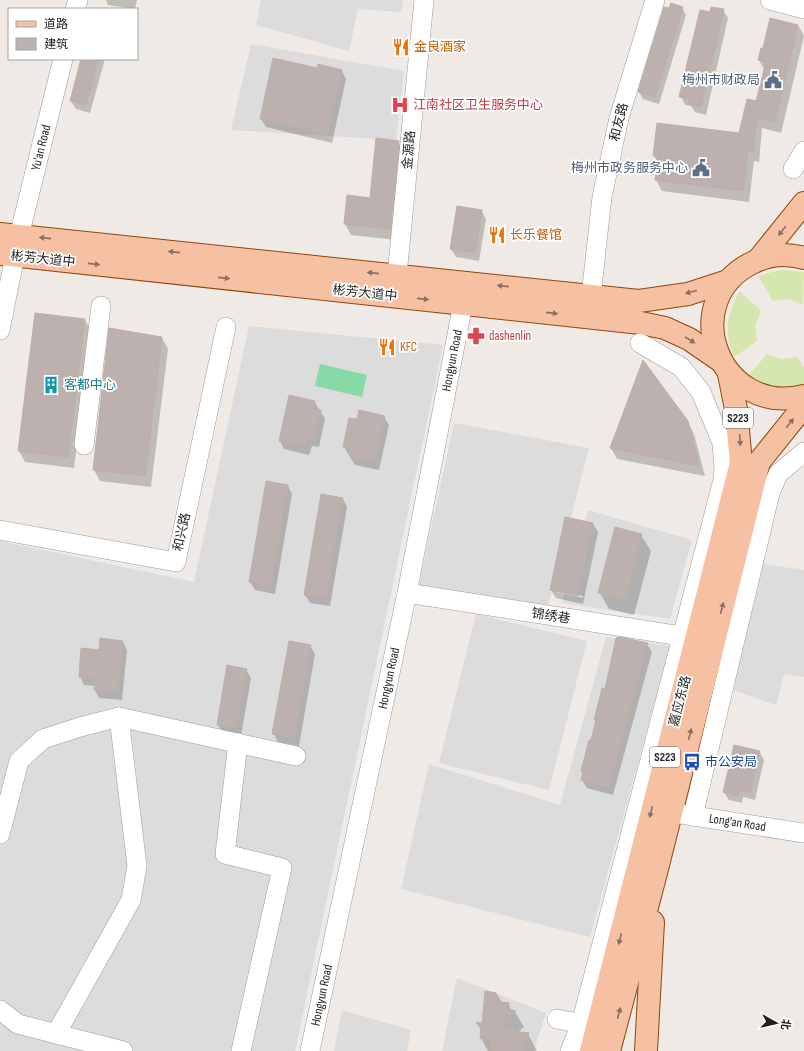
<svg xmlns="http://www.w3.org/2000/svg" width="804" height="1051" font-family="'Sofia Sans Condensed','Noto Sans SC',sans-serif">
<rect width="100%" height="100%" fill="#efeae5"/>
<g fill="#dddcdc">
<path d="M261,0H403L401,12L358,9L349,51L256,25Z"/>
<path d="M251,44L404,71L396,140L231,130Z"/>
<path d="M249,326L443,345L295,1051H0V541L194,582Z"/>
<path d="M454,423L589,448L547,609L418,589Z"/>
<path d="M588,510L692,540L670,619L562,603Z"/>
<path d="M750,562L804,570V677L784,674L776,705L718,685Z"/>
<path d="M476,614L587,641L549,790L439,763Z"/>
<path d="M606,637L670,646L590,937L401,889L429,764L560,805Z"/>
<path d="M457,978L546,1013L534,1051H442Z"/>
<path d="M342,1010L411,1030L407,1051H334Z"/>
</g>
<g fill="#d5e6ae">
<path d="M780,270L804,272L803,305L789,299L773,301L758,276Z"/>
<path d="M740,291L761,311L755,326L757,341L734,357C724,334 726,313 740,291Z"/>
<path d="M767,354L781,359L797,357L804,367V385C780,388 769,388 749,375Z"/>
</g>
<path fill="#88d9a8" d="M320,364L367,375L362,397L315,386Z"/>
<g fill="#0003" fill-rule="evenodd">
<path d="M106,0H137L135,9L108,5Z"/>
<path d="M682,8L686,15L659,104L643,99L639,92L670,10Z"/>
<path d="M723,10L728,18L706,115L695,112L691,106L685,105L681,96L711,13Z"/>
<path d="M798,25L804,36L781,133L762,128L759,162L754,161L749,202L662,191L656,180L658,163L654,156L740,134L757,102L765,71L759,60Z"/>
<path d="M82,59H105L90,113L76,109L71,101Z"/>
<path d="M318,69L342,71L346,79L332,143L266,127L261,119Z"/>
<path d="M398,142L405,153L396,240L351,235L345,224L371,199Z"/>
<path d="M481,210L486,219L479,261L456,257L451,249Z"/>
<path d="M85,320L91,331L74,468L25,462L19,451Z"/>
<path d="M162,338L168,349L151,487L100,481L94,470Z"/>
<path d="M314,401L325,419L319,447L312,446L309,455L284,449L280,441Z"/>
<path d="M384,417L389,425L379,470L355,465L344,447L358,421Z"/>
<path d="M688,422L694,434L705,476L617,459L611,448Z"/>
<path d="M288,486L292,494L275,594L255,590L250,582Z"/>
<path d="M343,499L347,507L330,606L310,603L305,595Z"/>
<path d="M593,524L598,532L583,604L556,598L551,590ZM556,590L583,596V598L556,592Z"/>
<path d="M641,535L651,551L634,615L609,609L600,593Z"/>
<path d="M122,641L127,650L122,700L99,698L95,690V686L84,685L80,676L100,651Z"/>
<path d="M647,644L652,652L613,795L587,788L582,780L583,774L582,771L592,742L597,723L595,720L606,690Z"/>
<path d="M310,646L315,654L299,746L278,742L274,734Z"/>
<path d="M246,670L251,678L241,736L223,733L218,725Z"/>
<path d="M759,751L764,760L755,800L743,797L742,803L729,800L724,792Z"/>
<path d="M500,1003L508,1004L512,1011L515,1012L524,1027L517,1033L528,1034L537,1051H488L481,1038L483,1024Z"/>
</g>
<g fill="#bcb1af" stroke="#c0aea8">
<path d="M671,3L683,7L655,97L638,92L664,7L669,8Z"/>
<path d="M711,7L724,9L701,107L689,104L690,99L679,97L700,10L710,12Z"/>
<path d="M770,18L798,25L775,122L757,118L753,151H748L743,191L655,180L658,156H653L657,123L739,133L747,99L756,101L766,62L758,60L761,48H763Z"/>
<path d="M273,58L317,68L318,64L342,70L328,135L260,119Z"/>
<path d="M81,59H98L86,105L70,101Z"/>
<path d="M376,138L399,141L390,229L344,224L347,195L370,198Z"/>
<path d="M457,206L482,210L475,253L450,249Z"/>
<path d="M35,313L85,319L68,457L18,451Z"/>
<path d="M109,328L162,337L145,476L93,470Z"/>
<path d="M643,360L688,421L699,466L610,448Z"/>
<path d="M289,395L315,401L313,408L321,410L314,439L307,438L305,447L279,441Z"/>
<path d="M359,410L385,416L375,463L350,457L351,449L343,447L349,418L357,419Z"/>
<path d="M266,481L288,485L271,586L249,582Z"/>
<path d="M321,494L343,498L326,599L304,595Z"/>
<path d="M565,517L593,523L578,596L550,590Z"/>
<path d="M615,527L642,534L625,600L598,593Z"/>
<path d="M620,637L648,643L609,788L581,780L583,772L581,771L589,740H591L596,720H594L602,688L605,689L616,638Z"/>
<path d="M100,638L123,641L118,692L94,690L95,678L79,677L81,648L99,650Z"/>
<path d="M289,641L311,645L295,738L272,734Z"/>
<path d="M227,665L247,669L237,728L217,725Z"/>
<path d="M734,745L760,751L750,792L739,790L738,796L723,792Z"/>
<path d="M485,991L496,993L501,1002L509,1003L508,1009L516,1011L497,1025L514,1028L513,1031L529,1033L523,1051H491L490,1041L485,1035L480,1039L481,1029L476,1022L482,1023Z"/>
</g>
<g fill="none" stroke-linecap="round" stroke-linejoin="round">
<g stroke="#9c9c9c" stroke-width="20">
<g id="minor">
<path d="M770,0L804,9"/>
<path d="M75,9L78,0"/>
<path d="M793,169L804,151"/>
<path d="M397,275L424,0"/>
<path d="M591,296L602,197L619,118L655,0"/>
<path id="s1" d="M0,330L19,236L63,59"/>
<path d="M84,445L101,306"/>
<path d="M0,530L176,562L226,327"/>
<path d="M407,593L694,638"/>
<path d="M238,743L225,854L282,868L241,1051"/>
<path id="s2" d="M681,814L804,833"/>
<path d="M693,816L770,493L778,474L804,452"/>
<path d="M0,834L19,761L43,739L80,727L119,717L296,756"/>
<path d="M0,1010L18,1024L123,1051"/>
<path d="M557,1019L592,1026"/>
<path d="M56,1034L131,900L137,866L119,717"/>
<path id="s3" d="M310,1051L407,593L463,304"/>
<path d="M570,1051L581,1024L723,480L724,467L722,443L701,392L681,367L640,343"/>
</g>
</g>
<g stroke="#914709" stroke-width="24">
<g id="major">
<path d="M0,234L639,301L688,294L728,281"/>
<path d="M0,254L641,323L665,328L689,339L721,361"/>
<path d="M804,258C787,253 770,254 754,262C675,299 718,417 804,396"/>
<path d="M759,259L804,203"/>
<path d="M591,1051L741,463L736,409L729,374"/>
<path d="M609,1051L656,873L759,462L804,406"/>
<path d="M646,1051L653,922"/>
</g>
</g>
<use href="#minor" stroke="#fff" stroke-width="19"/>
<use href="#major" stroke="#f6c0a3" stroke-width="22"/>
</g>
<defs><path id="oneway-solid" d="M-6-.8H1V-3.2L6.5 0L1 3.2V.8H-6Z"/></defs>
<g fill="#8a7061">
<use href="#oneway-solid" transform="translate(782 231) rotate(128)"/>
<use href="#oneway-solid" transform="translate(45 238) rotate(-174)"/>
<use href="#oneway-solid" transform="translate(174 252) rotate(-174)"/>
<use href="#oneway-solid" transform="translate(94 264) rotate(6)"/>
<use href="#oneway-solid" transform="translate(373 273) rotate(-174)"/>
<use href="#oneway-solid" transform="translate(224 278) rotate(6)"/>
<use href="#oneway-solid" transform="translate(503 286) rotate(-174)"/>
<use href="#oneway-solid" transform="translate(691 292) rotate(165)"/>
<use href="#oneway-solid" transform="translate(423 299) rotate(6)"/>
<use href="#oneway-solid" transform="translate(552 313) rotate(6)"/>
<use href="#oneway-solid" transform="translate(690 340) rotate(32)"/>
<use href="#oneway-solid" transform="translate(790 423) rotate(-51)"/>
<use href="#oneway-solid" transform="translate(740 440) rotate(86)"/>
<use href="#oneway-solid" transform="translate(722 608) rotate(-76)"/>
<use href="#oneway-solid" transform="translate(690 734) rotate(-76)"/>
<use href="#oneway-solid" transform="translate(651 812) rotate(104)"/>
<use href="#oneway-solid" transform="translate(620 939) rotate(104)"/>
<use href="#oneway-solid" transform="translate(619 1013) rotate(-75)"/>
</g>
<defs>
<g id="restaurant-bare" transform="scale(1.38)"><path d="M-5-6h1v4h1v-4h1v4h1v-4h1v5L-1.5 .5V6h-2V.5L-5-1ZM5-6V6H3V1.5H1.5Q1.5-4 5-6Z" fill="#e8710a" stroke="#fff" stroke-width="2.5" paint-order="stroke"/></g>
<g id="civic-bare" transform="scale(1.38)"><path d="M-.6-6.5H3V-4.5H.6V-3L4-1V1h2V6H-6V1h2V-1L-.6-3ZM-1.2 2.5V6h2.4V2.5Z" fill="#5c6f8a" stroke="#fff" stroke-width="2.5" paint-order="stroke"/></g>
<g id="hospital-bare" transform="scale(1.38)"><path d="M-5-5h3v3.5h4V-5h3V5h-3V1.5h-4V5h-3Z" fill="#e0444e" stroke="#fff" stroke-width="2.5" paint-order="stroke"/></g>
<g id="pharmacy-bare" transform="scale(1.38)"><path d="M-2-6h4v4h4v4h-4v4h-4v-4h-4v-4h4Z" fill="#e0444e" stroke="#fff" stroke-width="2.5" paint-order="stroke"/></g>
<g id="building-bare" transform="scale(1.38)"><path d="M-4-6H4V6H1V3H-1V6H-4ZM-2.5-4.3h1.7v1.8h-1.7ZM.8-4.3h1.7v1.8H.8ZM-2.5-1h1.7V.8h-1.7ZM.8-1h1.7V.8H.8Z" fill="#0f9aa8" stroke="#fff" stroke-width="2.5" paint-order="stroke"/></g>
<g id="bus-bare" transform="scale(1.38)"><path d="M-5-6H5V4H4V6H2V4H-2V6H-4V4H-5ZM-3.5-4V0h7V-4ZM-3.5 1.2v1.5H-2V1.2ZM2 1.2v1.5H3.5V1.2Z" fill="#1a4fb4" stroke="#fff" stroke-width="2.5" paint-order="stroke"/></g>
</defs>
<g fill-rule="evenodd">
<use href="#restaurant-bare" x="401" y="47"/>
<use href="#civic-bare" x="773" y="80"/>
<use href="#hospital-bare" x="400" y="105"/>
<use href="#civic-bare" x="701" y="168"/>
<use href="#restaurant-bare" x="497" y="235"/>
<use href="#pharmacy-bare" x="476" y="336"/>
<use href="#restaurant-bare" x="387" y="347"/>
<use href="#building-bare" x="51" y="385"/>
<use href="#bus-bare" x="692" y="762"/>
</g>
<g text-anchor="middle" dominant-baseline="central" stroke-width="3.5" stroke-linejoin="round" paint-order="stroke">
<g fill="#fff" stroke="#626262" stroke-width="1">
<rect x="723" y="408" width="30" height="20" rx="3"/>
<rect x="650" y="747" width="30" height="20" rx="3"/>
</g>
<g font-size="12" font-weight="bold" fill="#1f1f1f">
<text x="738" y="418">S223</text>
<text x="665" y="757">S223</text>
</g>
<g font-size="13" fill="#c56008" stroke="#fff" text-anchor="start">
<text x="414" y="47">金良酒家</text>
<text x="510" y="235">长乐餐馆</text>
<text x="400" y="347">KFC</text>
</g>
<g font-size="13" fill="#4e5e75" stroke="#fff" text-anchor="end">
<text x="760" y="80">梅州市财政局</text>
<text x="688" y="168">梅州市政务服务中心</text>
</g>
<g font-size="13" fill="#be3a42" stroke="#fff" text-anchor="start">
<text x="413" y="105">江南社区卫生服务中心</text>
<text x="489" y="336">dashenlin</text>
</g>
<g font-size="13" fill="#1f1f1f" stroke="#fff">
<text transform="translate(619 122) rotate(-76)">和友路</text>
<text stroke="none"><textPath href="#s1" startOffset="187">Yu'an Road</textPath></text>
<text transform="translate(409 150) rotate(-85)">金源路</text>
<text transform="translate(43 259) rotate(6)">彬芳大道中</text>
<text transform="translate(365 293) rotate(6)">彬芳大道中</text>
<text stroke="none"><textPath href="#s3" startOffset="705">Hongyun Road</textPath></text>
<text transform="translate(182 532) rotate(-78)">和兴路</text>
<text transform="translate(551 616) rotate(9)">锦绣巷</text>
<text stroke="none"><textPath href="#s3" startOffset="381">Hongyun Road</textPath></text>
<text transform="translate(680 701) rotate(-75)">嘉应东路</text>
<text stroke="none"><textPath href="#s2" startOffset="57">Long'an Road</textPath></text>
<text stroke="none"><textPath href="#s3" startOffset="57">Hongyun Road</textPath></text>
</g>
<g font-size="13" fill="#0d838f" stroke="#fff" text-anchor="start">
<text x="64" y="385">客都中心</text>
</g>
<g font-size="13" fill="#164399" stroke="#fff" text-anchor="start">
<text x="705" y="762">市公安局</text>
</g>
</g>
<rect x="8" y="8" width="130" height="52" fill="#ffffff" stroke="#a5a5a5"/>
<rect x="16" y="21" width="20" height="6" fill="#f6c0a3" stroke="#a5a5a5"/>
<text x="44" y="28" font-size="12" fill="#1f1f1f">道路</text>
<rect x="16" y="38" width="20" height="12" fill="#bcb1af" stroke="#a5a5a5"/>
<text x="44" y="48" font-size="12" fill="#1f1f1f">建筑</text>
<g transform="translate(776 1023) rotate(98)" stroke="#ffffff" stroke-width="3" paint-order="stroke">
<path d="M0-3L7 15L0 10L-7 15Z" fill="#1f1f1f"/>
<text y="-6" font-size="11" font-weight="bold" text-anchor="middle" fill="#1f1f1f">北</text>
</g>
</svg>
